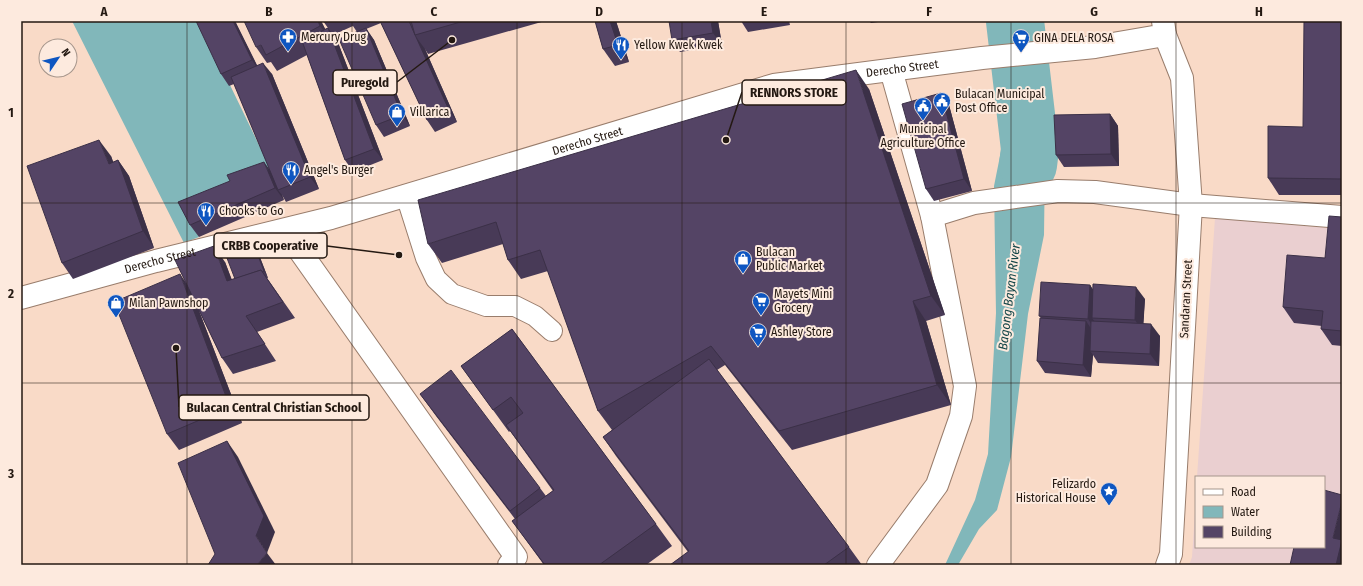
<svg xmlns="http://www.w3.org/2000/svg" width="1363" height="586" font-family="'Fira Sans Condensed',sans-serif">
<rect width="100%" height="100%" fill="#f9dac7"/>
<path fill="#eacfd0" d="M1215,218L1342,229V565H1189L1192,557L1196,498V547H1324V477H1197Z"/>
<g fill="#81b7ba">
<path d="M72,21H199L273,174L187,215L199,237L184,243Z"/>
<path d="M999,21H1036L1037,27L1001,30Z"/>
<path d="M1046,84L1044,235L1028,314L1011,457L997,510L979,529L958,565H945L975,500L988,454L996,313L994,186L1014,86Z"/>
</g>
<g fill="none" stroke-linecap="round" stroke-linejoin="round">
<path stroke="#81b7ba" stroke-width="58" d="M1015,21L1030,149L1028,165"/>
<g stroke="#997d6c" stroke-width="22">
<path id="service" d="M406,195L426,258L436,279L452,294L486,306H515L535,316L552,331"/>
</g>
<g stroke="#997d6c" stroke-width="24">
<g id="minor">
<path d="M1165,35L1182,78L1191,205L1171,554L1167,565"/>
<path d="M932,216L974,203L1058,191L1095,192L1191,205L1342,217"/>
<path d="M285,230L516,557L509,565"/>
<path d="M878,565L937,485L961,416L965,386L932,216L891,70"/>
</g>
</g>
<g stroke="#997d6c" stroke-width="24">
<g id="secondary">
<path id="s1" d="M21,298L156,261L331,218L774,85L982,58L1095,47L1165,35L1163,21"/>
</g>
</g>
<use href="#service" stroke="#fff" stroke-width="20"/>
<use href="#minor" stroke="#fff" stroke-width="22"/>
<use href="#secondary" stroke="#fff" stroke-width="22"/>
</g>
<g fill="#483a57">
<path d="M235,21L257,65L272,74L319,189L286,202L282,195L284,200L199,237L190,225L270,170L234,84L229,86L221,74Z"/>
<path d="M321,21L325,29L328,28L323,21H545L428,54L425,49L457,122L435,132L427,120L381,23L366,29L374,40L410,126L384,137L376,125L357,32L353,26L333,35L337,40L383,160L353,172L345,160L307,55L277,71L271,62L267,63L256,47Z"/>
<path d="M595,21H616L629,62L615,66L603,49Z"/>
<path d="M718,21L722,45L680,52L672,40Z"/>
<path d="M741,21H789L790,25L748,32Z"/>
<path d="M869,21H885L871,23Z"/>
<path d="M1342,21V195H1279L1268,178L1303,127Z"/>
<path d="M869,89L945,315L926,321L951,405L792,450L725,365L717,370L849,547L862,565H670L688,552L616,456L603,437L612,430L598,411L548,271L521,279L508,260L503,244L442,263L428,244Z"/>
<path d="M941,93L949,105L972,191L934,201L926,189Z"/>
<path d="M1110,114L1118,126L1119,166L1064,167L1056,155Z"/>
<path d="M111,156L113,162L118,160L129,176L154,248L73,279L62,263Z"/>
<path d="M1342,217V346L1332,345L1321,329L1322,326L1294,323L1283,307L1325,258Z"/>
<path d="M254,242L268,278H267L295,318L257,332L276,361L233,374L222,358L198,308L242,423L179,450L167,434L186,283L225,262L232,280L235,279Z"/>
<path d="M1090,285L1093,290L1145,299L1143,324L1160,336L1159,366L1098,363L1093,355L1091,377L1045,373L1037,361L1041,318L1039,316Z"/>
<path d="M512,329L656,524L672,546L646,565H544L512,521L515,519L436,416L420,394L540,488L546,496L553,491L510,431L509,432L461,366Z"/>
</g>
<g fill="#3b3047">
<path d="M233,21H235L260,72L252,60Z"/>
<path d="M318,21H321L332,42L320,26Z"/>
<path d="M610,21H616L629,62L618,45Z"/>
<path d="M711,21H718L722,45L713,33Z"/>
<path d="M328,28L337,40L383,160L374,149Z"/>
<path d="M366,28L374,40L410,126L402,115Z"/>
<path d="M416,37L425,49L457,122L449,110Z"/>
<path d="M263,63L272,74L319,189L310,177Z"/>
<path d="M856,70L869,89L945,315L931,296Z"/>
<path d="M941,93L949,105L972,191L964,179Z"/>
<path d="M1110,114L1118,126L1119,166L1111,154Z"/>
<path d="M99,140L111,156L120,180L109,164Z"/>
<path d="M118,160L129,176L154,248L143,231Z"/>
<path d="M264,162L273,174L278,190L282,195L284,200L275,188Z"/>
<path d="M250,235L254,242L268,278L264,271Z"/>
<path d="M214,246L225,262L238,297L227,281Z"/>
<path d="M180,274L191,290L242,423L230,407Z"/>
<path d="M1090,285L1098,297L1092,318L1097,325L1096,331L1088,319Z"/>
<path d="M1136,287L1145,299L1143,332L1135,320Z"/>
<path d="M913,301L926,321L951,405L937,385Z"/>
<path d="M1086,321L1094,333L1090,351L1093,355L1091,377L1083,365Z"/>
<path d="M1151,324L1160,336L1159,366L1150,354Z"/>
<path d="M227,441L238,457L275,532L267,553L256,536Z"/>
<path d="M1342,501V565H1336L1333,538Z"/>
<path d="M267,553L276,565H257Z"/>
</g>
<g fill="#544465" stroke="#3b3047">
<path d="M196,21H233L252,60L221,74Z"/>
<path d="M244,21H318L320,26L266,55L261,45L256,47Z"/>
<path d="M380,21H409L415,35L416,37L449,110L427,120Z"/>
<path d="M411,21H464L415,35Z"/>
<path d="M595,21H610L618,45L603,49Z"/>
<path d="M669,21H711L713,33L672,40Z"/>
<path d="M1304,21H1342V179L1268,178V126L1303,127Z"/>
<path d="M328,28L374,149L345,160L302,41Z"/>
<path d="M366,28L402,115L376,125L339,39Z"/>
<path d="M263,63L310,177L278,190L231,77Z"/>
<path d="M856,70L931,296L913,301L937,385L779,431L711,346L598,411L540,250L508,260L496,222L428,244L418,200Z"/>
<path d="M941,93L964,179L926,189L902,104Z"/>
<path d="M1110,114L1111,154L1056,155L1054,115Z"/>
<path d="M99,140L109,164L118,160L143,231L62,263L27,166Z"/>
<path d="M264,162L275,188L190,225L178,202L230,181L227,175Z"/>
<path d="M1329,216L1342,217V331L1321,329L1323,311L1283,307L1287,255L1325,258Z"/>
<path d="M250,235L264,271L262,272L261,270L235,279L222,245Z"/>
<path d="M214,246L227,281L261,270L283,302L246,316L265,344L222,358L175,260Z"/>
<path d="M180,274L230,407L167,434L114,302Z"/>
<path d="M1041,282L1090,285L1088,319L1039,316Z"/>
<path d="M1093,284L1136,287L1135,320L1092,318Z"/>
<path d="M1040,318L1086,321L1083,365L1037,361Z"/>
<path d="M1091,321L1151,324L1150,354L1090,351Z"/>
<path d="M512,329L656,524L599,565H545L512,521L554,490L506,425L523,413L511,397L493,410L461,366Z"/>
<path d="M709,359L849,547L824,565H670L689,551L603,437Z"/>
<path d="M451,370L540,488L510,511L420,394Z"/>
<path d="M227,441L264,516L256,536L267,553L257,565H208L215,554L178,463Z"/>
<path d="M1324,490L1342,495V501L1333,538L1342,540L1336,565H1290L1294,547H1324Z"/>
</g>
<path fill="none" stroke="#241912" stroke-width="1" stroke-opacity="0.55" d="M187,21V565M352,21V565M517,21V565M682,21V565M846,21V565M1011,21V565M1176,21V565M21,203H1342M21,383H1342"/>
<defs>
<g id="pharmacy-pin" transform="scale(0.9)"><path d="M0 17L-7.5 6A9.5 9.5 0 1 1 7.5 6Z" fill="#0e56c1" stroke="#fdeade"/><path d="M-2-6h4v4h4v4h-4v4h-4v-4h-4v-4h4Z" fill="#fff"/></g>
<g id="supermarket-pin" transform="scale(0.9)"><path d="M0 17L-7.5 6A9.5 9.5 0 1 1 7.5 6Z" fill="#0e56c1" stroke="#fdeade"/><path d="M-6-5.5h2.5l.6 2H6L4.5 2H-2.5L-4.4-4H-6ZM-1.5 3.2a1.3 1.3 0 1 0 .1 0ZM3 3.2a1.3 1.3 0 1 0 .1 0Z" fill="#fff"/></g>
<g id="restaurant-pin" transform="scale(0.9)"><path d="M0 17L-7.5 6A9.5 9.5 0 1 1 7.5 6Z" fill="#0e56c1" stroke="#fdeade"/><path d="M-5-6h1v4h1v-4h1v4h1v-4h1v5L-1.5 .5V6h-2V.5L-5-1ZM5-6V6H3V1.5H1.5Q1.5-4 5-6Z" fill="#fff"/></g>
<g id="civic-pin" transform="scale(0.9)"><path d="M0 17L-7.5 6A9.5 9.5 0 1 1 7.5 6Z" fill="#0e56c1" stroke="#fdeade"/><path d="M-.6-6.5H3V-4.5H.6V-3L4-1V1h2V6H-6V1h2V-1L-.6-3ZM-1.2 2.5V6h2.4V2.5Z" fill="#fff"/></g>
<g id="shop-pin" transform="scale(0.9)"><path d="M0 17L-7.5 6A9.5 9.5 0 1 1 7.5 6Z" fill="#0e56c1" stroke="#fdeade"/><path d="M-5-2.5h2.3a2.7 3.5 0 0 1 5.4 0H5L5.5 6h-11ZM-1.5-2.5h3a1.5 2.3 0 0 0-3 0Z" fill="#fff"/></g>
<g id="sight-pin" transform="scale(0.9)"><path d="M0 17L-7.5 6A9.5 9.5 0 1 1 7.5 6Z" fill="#0e56c1" stroke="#fdeade"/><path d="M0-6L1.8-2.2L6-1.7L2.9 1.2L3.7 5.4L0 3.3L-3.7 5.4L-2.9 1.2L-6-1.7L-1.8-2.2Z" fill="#fff"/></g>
</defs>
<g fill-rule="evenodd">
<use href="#pharmacy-pin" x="288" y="37"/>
<use href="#supermarket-pin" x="1021" y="38"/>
<use href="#restaurant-pin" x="621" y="45"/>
<use href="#civic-pin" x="942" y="101"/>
<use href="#civic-pin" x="923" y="106"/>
<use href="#shop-pin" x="397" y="112"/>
<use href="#restaurant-pin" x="291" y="170"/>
<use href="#restaurant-pin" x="206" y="211"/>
<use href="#shop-pin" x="743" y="259"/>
<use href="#supermarket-pin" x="761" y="301"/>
<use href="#shop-pin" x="116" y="303"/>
<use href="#supermarket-pin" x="758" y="332"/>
<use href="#sight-pin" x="1109" y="491"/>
</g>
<g text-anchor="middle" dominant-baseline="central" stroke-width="4" stroke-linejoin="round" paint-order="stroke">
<g font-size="12" fill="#241912" stroke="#fdeade" text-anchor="start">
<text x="301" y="37">Mercury Drug</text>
<text x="1034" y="38">GINA DELA ROSA</text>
<text x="634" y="45">Yellow Kwek Kwek</text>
<text x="955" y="94">Bulacan Municipal<tspan x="955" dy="14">Post Office</tspan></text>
<text x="410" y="112">Villarica</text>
<text x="923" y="129" text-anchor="middle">Municipal<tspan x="923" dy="14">Agriculture Office</tspan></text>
<text x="304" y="170">Angel's Burger</text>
<text x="219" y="211">Chooks to Go</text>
<text x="756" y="252">Bulacan<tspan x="756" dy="14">Public Market</tspan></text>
<text x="774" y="294">Mayets Mini<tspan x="774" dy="14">Grocery</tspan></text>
<text x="129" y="303">Milan Pawnshop</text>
<text x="771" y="332">Ashley Store</text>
<text x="1096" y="484" text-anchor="end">Felizardo<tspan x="1096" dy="14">Historical House</tspan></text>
</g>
<g font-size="12" fill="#241912" stroke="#fdeade">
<text stroke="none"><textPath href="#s1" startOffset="912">Derecho Street</textPath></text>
<text stroke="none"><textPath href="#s1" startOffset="588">Derecho Street</textPath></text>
<text stroke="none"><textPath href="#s1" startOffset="144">Derecho Street</textPath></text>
<text transform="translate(1186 299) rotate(-87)">Sandaran Street</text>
</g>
<g font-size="13" font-style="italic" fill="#144648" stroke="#fdeade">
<text transform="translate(1009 297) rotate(-83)">Bagong Bayan River</text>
</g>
</g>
<path fill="none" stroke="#241912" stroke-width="1.5" d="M452 40L397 82M726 140L742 92M399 255L327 246M176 348L179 407"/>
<g fill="#241912" stroke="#fdeade" stroke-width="1.5">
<circle cx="452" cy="40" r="4"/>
<circle cx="726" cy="140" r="4"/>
<circle cx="399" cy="255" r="4"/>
<circle cx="176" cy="348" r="4"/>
</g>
<g fill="#fdeade" stroke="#241912" stroke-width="1.5">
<rect x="333" y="70" width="64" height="25" rx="4"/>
<rect x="742" y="80" width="104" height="25" rx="4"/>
<rect x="214" y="233" width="113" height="25" rx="4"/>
<rect x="179" y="395" width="190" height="25" rx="4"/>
</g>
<g font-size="13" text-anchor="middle" font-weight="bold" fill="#241912">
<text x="365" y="87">Puregold</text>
<text x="794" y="97">RENNORS STORE</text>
<text x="270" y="250">CRBB Cooperative</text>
<text x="274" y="412">Bulacan Central Christian School</text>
</g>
<rect width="1363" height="586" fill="none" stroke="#fdeade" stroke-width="44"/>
<rect x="1195" y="476" width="130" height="72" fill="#fdeade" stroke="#a6968c"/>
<rect x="1203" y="489" width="20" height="6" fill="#ffffff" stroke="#a6968c"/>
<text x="1231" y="496" font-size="12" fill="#241912">Road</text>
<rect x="1203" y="506" width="20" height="12" fill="#81b7ba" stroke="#a6968c"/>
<text x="1231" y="516" font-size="12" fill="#241912">Water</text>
<rect x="1203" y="526" width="20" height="12" fill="#544465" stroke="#a6968c"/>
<text x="1231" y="536" font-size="12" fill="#241912">Building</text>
<g transform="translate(58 58) rotate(55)"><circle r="19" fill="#fdeade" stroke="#a6968c"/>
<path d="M0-3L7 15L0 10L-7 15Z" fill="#0e56c1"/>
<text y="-6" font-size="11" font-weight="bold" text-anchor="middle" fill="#241912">N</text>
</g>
<rect x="22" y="22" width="1319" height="542" fill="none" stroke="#241912" stroke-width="1.5"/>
<g font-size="13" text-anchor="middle" font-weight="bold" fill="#241912">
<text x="104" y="16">A</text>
<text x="269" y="16">B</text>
<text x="434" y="16">C</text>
<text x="599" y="16">D</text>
<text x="764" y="16">E</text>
<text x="929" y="16">F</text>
<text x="1094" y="16">G</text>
<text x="1259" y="16">H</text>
<text x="11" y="117">1</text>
<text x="11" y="298">2</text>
<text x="11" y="478">3</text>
</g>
</svg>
